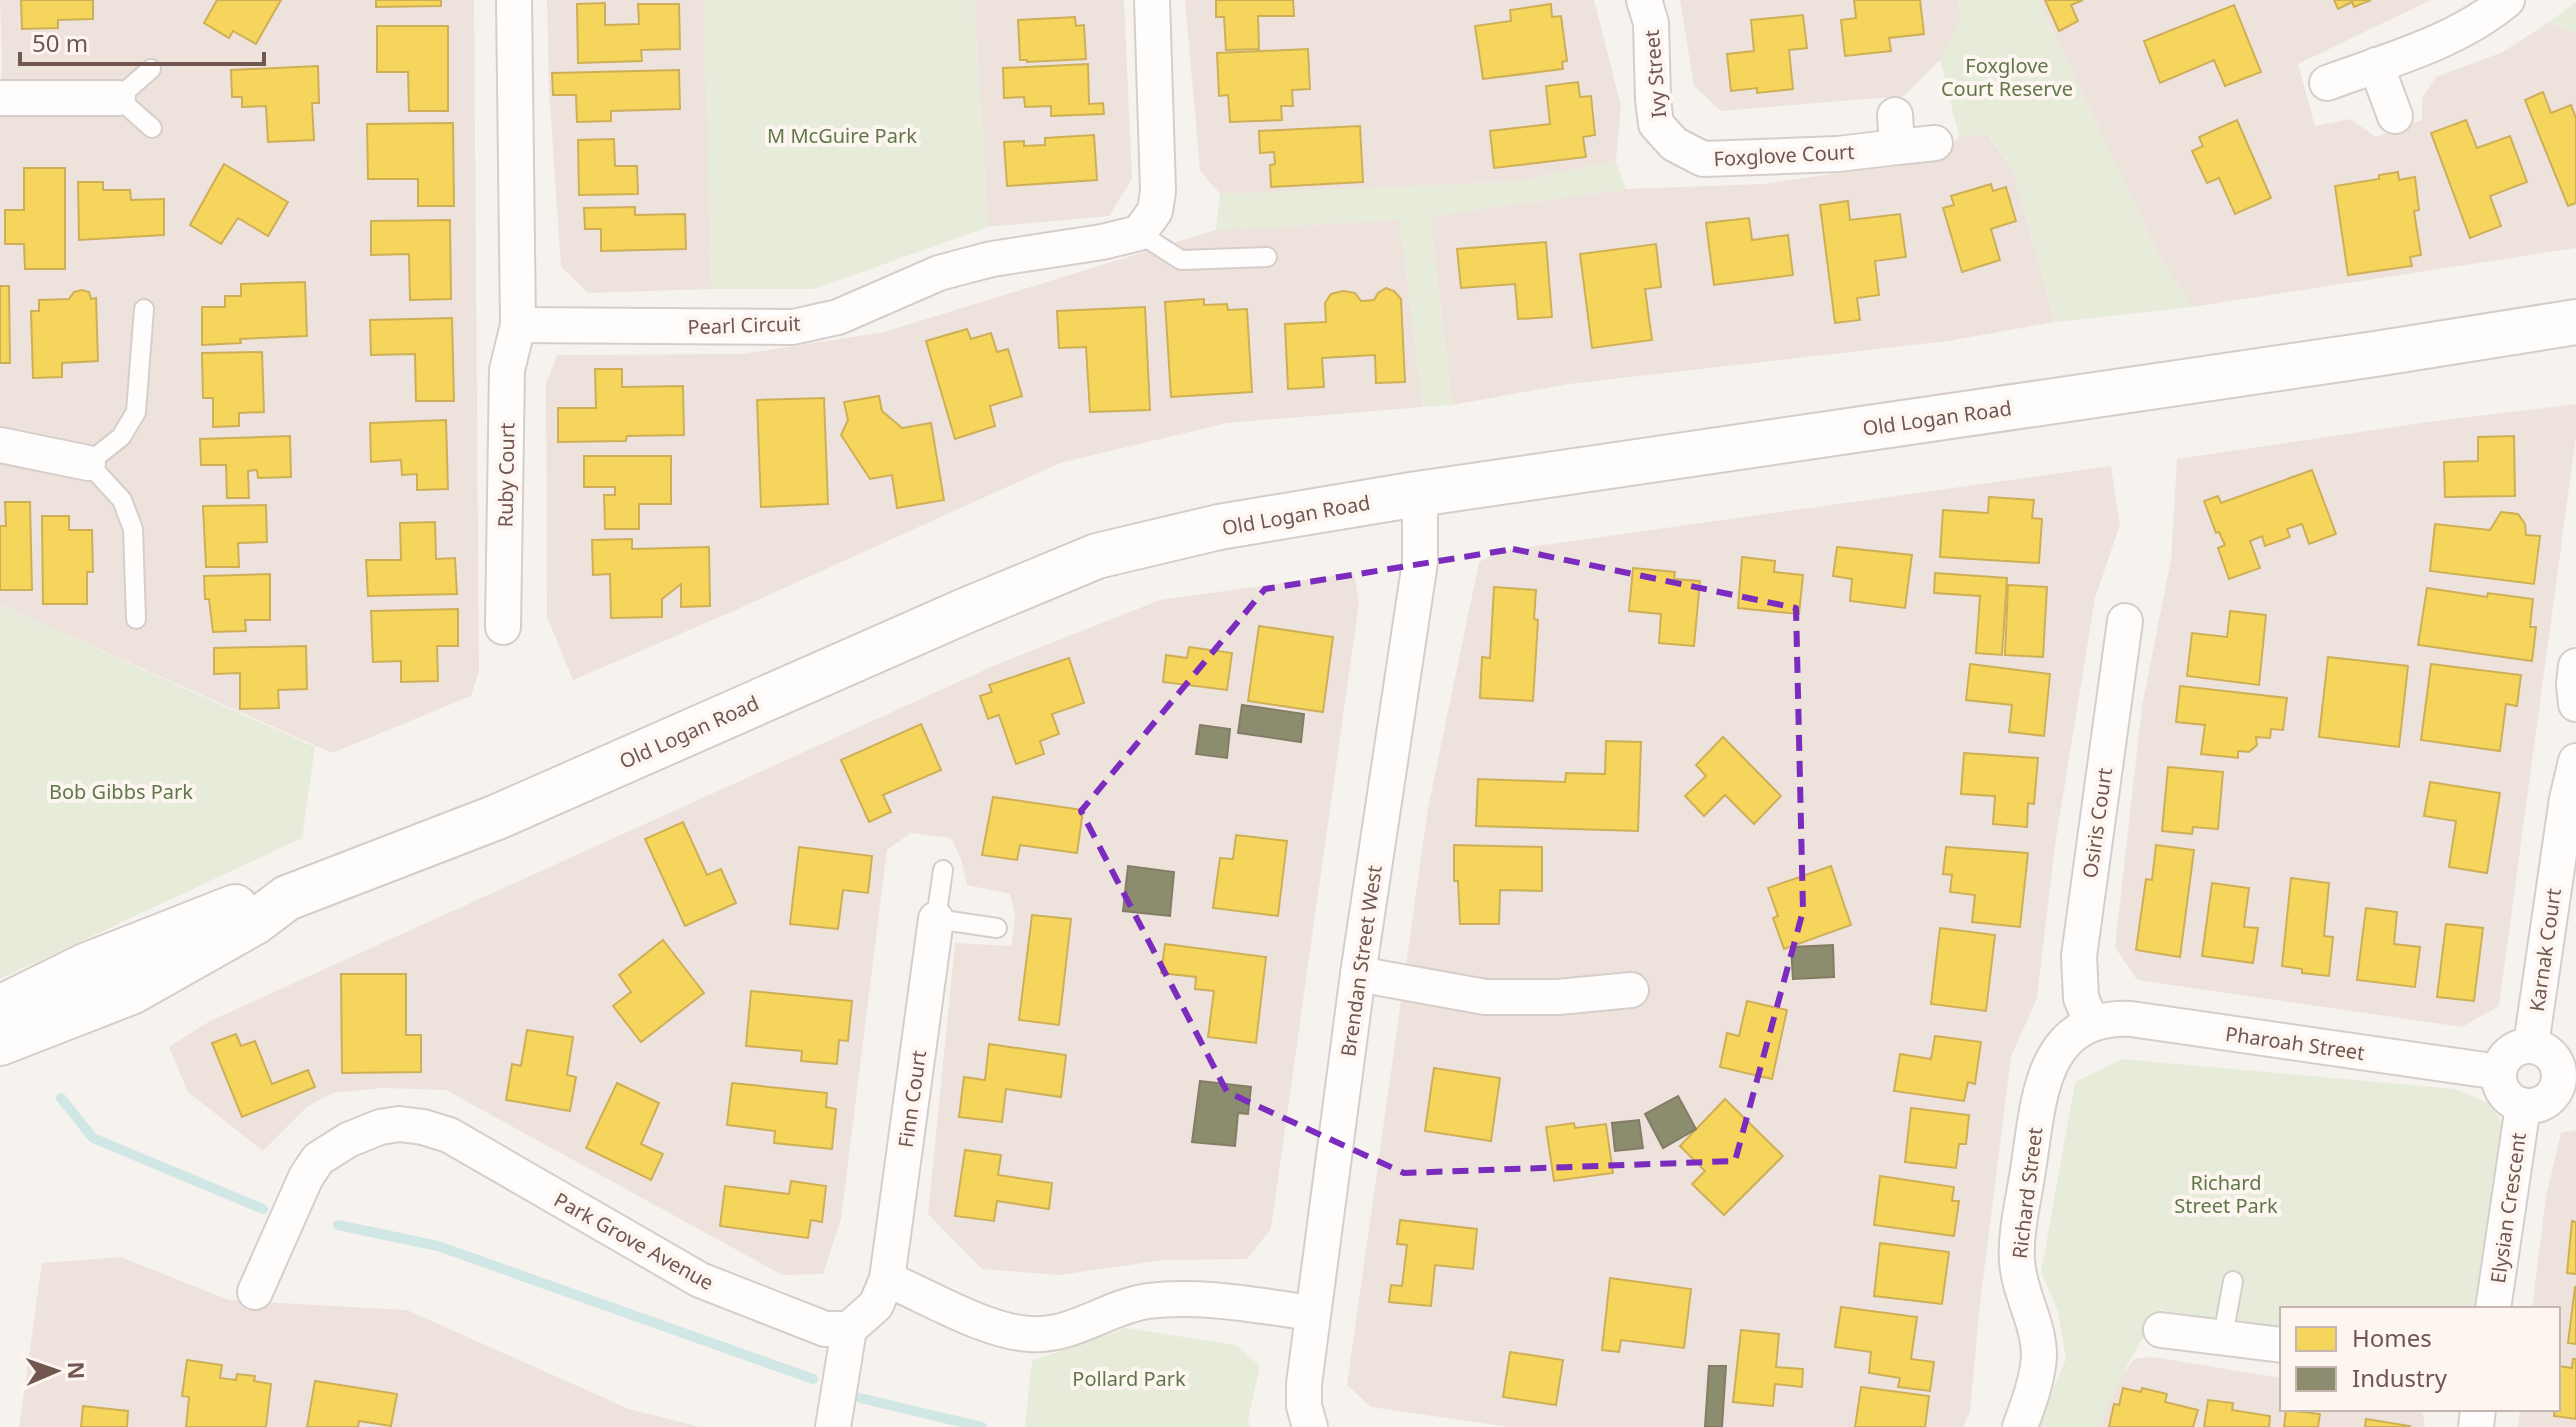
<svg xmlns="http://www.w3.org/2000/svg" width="2576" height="1427" font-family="'Noto Sans',sans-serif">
<rect width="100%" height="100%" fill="#f6f2ee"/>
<g fill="#eee3dc">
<path d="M0,0H474L479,671L471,696L332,753L0,605V92L2,65Z"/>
<path d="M547,0H704L712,289L588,293L561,267L549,90Z"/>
<path d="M974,0H1124L1132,179L1109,216L988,227Z"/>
<path d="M1185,0H1594L1621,106L1616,161L1514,182L1220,194L1200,171Z"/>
<path d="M1680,0H1958L1962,17L1940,60L1904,96L1721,111L1694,86Z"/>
<path d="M2038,0H2431L2298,64L2315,126L2350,119L2376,137L2422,120V98L2436,77L2503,52L2549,22L2576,34V248L2192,307L2162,262Z"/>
<path d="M1989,135L2013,171L2055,322L1948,341L1569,384L1452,405L1430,216L1626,189L1763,184L1942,158L1959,136Z"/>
<path d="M1400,220L1423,407L1227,423L1060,463L738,609L573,680L547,617L546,384L557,355L742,354L884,332L1216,230Z"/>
<path d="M2576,404V436L2499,1006L2462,1027L2137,980L2115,947L2142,706L2171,560L2177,459L2428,422Z"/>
<path d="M2111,466L2120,525L2095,598L2055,845L2037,998L2011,1057L1980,1304L1970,1412L1963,1427H1509L1371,1407L1347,1385L1428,808L1479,562L1500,551Z"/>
<path d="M1354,573L1359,603L1271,1229L1247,1259L1164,1260L1059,1275L982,1269L928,1214L955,943L1011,946L1015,917L1010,894L967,885L961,859L951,838L911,833L887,850L841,1219L823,1274L782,1275L446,1090L383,1088L333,1093L308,1106L263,1151L188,1092L169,1047L210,1021L998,664L1160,600Z"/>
<path d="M2576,1130V1427H2518L2520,1409H2558V1309H2532L2546,1196L2561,1133Z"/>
<path d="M121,1257L229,1300L407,1310L629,1409L700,1427H19L42,1263Z"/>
<path d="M2152,1357L2282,1378V1409H2422L2425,1427H2100L2116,1384L2134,1359Z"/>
</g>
<g fill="#e7ecda">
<path d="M703,0H974L988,227L814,289H712Z"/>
<path d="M1958,0H2038L2162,262L2192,307L2055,322L2013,171L1990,135L1959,136L1940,60L1962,17Z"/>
<path d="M2576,2V34L2549,22Z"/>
<path d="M1616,161L1626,189L1430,216L1452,405L1423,407L1400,220L1216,230L1220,194L1514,182Z"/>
<path d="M0,605L315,747L302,838L0,979Z"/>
<path d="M2122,1059L2455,1089L2488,1103L2505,1127L2475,1309H2282V1328L2160,1310C2135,1348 2116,1385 2100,1427H2037L2066,1359L2057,1308L2041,1273L2075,1082Z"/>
<path d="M1126,1328L1235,1345L1260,1366L1248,1420L1250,1427H1025L1032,1361Z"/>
</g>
<g fill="#f6d55c" stroke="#ceaf58" stroke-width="2">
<path d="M21,0H93V19L58,20V28L22,29Z"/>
<path d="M217,0H281L256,44L233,31L229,38L204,23Z"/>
<path d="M376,0H441V6L376,7Z"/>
<path d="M1216,0H1293L1294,16H1258L1259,49L1226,50L1224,17H1216Z"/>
<path d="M1854,0H1920L1924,34L1889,38L1891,51L1845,56L1841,20L1856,18Z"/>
<path d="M2045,0H2083L2071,5L2078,21L2059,31Z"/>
<path d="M2334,0H2371L2354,7L2352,2L2338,9Z"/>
<path d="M605,3V25L639,24L638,4H679L680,49L641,50L642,61L578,63L577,4Z"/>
<path d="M1551,4L1552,17L1561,16L1567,61L1562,62L1563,69L1483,79L1475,26L1511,21L1510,10Z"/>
<path d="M2234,5L2261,72L2225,86L2214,60L2160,83L2144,41Z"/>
<path d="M1803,15L1807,48L1789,50L1793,89L1757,93V88L1731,91L1727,54L1754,51L1751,20Z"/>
<path d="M1075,17L1076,26L1084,25L1086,59L1027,62V60H1020L1018,20Z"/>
<path d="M377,26H448V111H409L408,72H377Z"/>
<path d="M1308,49L1310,89L1292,90L1293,106H1281L1282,120L1230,122L1228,95L1219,96L1217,53Z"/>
<path d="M1088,64L1089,104L1103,103L1104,114L1051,116V106L1025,107L1024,97L1004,98L1003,68Z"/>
<path d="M318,66L319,103H312L314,140L268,142L266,106L242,107V97H232L231,70Z"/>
<path d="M679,70L680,109L611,111V121L577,122L576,95H553L552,73Z"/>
<path d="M1578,82L1580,97L1591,96L1595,135L1583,137L1586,157L1494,168L1490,131L1550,124L1546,86Z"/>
<path d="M2543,92L2551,113L2571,105L2576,118V203L2568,206L2525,100Z"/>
<path d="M2237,120L2271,198L2235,214L2219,178L2207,183L2192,151L2203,146L2199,137Z"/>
<path d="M2466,120L2477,148L2510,136L2527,182L2490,196L2501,226L2470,238L2431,133Z"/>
<path d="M453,123L454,206H418V179H368L367,124Z"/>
<path d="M1360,126L1363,182L1271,187L1270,165L1275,164L1274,152L1260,153L1259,131Z"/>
<path d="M1094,135L1097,180L1007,186L1004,142L1024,141V146L1045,145V138Z"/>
<path d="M614,139L615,166H637L638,194L579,195L578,140Z"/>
<path d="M224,164L288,202L268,236L238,218L221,244L190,225Z"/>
<path d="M24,168H65V269H25L24,244H5V210H24Z"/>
<path d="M2398,172L2399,180L2415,177L2419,210L2414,211L2421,255L2410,257L2412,266L2348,275L2335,186L2379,179V175Z"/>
<path d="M78,182H103V190H130L131,200L164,199V235L79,240Z"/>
<path d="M1991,184L1993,191L2006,187L2016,221L1991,229L2000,260L1962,272L1943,208L1954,205L1951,196Z"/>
<path d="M1848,201L1850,220L1900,214L1906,257L1875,261L1879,295L1857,298L1860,320L1835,323L1820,205Z"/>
<path d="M635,207V215L685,214L686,249L601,251V229H585L584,208Z"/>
<path d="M1749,218L1752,240L1788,235L1793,275L1714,285L1706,223Z"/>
<path d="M450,220L451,299L410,300L409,254L371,255V221Z"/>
<path d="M1546,242L1552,317L1518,319L1515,284L1461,288L1457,249Z"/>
<path d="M1656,244L1661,287L1645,289L1652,340L1592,348L1580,254Z"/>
<path d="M305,282L307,336L240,339L241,343L202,345V307H225V296H241V284Z"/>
<path d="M0,286H9L10,363H0Z"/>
<path d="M1386,288L1394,291L1401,299L1405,382L1376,383L1375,355L1322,358L1324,387L1288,389L1285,324L1326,322L1325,303L1331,294L1343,291L1355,293L1361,301L1374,300L1378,293Z"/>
<path d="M82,290L89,292L91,299L96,298L98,361L62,363V377L33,378L31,311H39V300L69,299L74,292Z"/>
<path d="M1204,299V305L1227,304L1228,310L1247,309L1252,392L1171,397L1165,302Z"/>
<path d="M1145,307L1150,410L1090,412L1086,347L1059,348L1057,311Z"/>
<path d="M452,318L454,401H416L415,354L371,355L370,320Z"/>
<path d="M967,329L971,339L991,333L997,352L1008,349L1022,396L990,406L995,426L955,439L926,341Z"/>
<path d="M262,352L264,412L239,413V426L213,427V398H203L202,353Z"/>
<path d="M595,369H622V387L683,386L684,435L627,436L626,441L558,442V408H596Z"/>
<path d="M879,396L882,411L902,428L931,423L944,500L897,508L892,475L870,479L841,435L848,420L844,402Z"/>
<path d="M824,398L828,504L761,507L757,400Z"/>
<path d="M446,420L448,489L417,490V474L402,475L401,460L371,462L370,423Z"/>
<path d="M290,436L291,477L258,478L257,470L248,471L249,498H227L226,465H201L200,439Z"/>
<path d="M2514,436L2515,496L2445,497L2444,462L2478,461V437Z"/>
<path d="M584,456H671V504H639V529H605L604,495H615V487H584Z"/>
<path d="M2312,470L2336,534L2309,544L2302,524L2287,529L2290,537L2265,546L2262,536L2250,541L2260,568L2229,579L2218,548L2225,545L2219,532L2216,533L2204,501L2218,496L2221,503Z"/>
<path d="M1989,497L2034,500L2032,518L2042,519L2039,563L1940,557L1943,510L1988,513Z"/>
<path d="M5,502H30L32,590H0V526H6Z"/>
<path d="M266,505L267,542L238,543L239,567H206L203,506Z"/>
<path d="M2501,512L2518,514L2525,524L2526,535L2540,536L2534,584L2430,571L2435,524L2490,530Z"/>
<path d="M42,516H69V530H92L93,572H87V604H43Z"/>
<path d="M435,522L436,559L455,558L457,594L368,596L366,560H401L400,523Z"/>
<path d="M632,539V549L709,547L710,606L681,607V584L662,599V617L611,618L610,574L593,575L592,540Z"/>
<path d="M1837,547L1912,555L1905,608L1850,601L1852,579L1833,576Z"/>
<path d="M1742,557L1775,561L1774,572L1803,575L1799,614L1738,608Z"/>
<path d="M1633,568L1675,572L1674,579L1700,581L1694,646L1659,643L1661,614L1629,611Z"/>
<path d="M1935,573L2007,578L2002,655L1976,653L1980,596L1934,593Z"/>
<path d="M270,574V620H245L246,631L213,632L209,599H205L204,576Z"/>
<path d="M2008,585L2047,587L2043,657L2005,655Z"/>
<path d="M1494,587L1536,590L1534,619L1538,620L1533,701L1480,698L1482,657L1490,658Z"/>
<path d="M2427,588L2487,597L2488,593L2533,599L2530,627H2536L2532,661L2418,645Z"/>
<path d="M458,609V646H437L438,681L401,682V661L373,662L371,611Z"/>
<path d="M2230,611L2266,615L2259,685L2187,676L2192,633L2227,637Z"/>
<path d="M1259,626L1333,637L1323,712L1248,701Z"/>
<path d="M306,646L307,689L278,690L279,708L240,709V673L214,674V648Z"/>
<path d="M1189,647L1232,653L1227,690L1163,682L1166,655L1187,658Z"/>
<path d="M2328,657L2408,666L2399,747L2319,737Z"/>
<path d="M1069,658L1084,703L1052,714L1059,734L1040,741L1044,754L1016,764L999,715L988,719L980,696L992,692L989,685Z"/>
<path d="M1970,664L2050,674L2044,736L2009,732L2012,705L1966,700Z"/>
<path d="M2431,664L2521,675L2517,706L2506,704L2500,751L2421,740Z"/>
<path d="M2180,686L2287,698L2283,730L2271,729L2270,738L2256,737L2257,745L2249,752L2238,751V758L2201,754L2205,725L2176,722Z"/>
<path d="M921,724L941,770L883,795L891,812L869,822L841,760Z"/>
<path d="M1723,737L1781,796L1754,824L1725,795L1704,816L1685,796L1706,776L1696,765Z"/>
<path d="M1606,741L1641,742L1638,831L1476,826L1478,779L1565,782L1566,773L1605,774Z"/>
<path d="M1964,753L2038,758L2034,804L2028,803L2027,827L1993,824L1995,796L1961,794Z"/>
<path d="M2168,767L2223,772L2218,829L2193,827L2192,834L2162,831Z"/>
<path d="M2430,782L2500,793L2487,873L2449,867L2456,821L2424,816Z"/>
<path d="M993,797L1083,810L1077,853L1020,845L1017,860L982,855Z"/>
<path d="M683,822L707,875L721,869L736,903L685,926L645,839Z"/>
<path d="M1236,835L1287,841L1278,916L1213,908L1220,858L1233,859Z"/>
<path d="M1454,845L1542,847V891L1500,890L1499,924H1460L1458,881H1454Z"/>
<path d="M2156,845L2194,850L2180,957L2136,950L2146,879L2152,880Z"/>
<path d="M799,847L872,856L868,893L843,890L838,929L790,924Z"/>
<path d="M1946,847L2028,853L2020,927L1972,922L1975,895L1950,892L1952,875L1943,874Z"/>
<path d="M1831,866L1851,925L1784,949L1773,918L1778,916L1768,888Z"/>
<path d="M2291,878L2329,883L2324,936L2333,937L2329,976L2302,973V969L2282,966Z"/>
<path d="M2212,883L2249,888L2244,927L2258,928L2253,963L2202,956Z"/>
<path d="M2366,908L2397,912L2394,944L2420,947L2415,987L2357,980Z"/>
<path d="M1032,915L1071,919L1059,1025L1019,1020Z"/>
<path d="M2446,924L2483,928L2474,1001L2437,997Z"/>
<path d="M1940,928L1995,935L1986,1011L1931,1004Z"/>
<path d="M663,940L704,993L641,1042L613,1006L631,992L619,975Z"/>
<path d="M1165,944L1266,957L1256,1043L1208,1037L1214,991L1195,989L1196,977L1161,973Z"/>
<path d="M341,974H406V1035H421V1072L342,1073Z"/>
<path d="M751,991L852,1001L848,1041L839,1040L837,1064L801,1061L802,1051L746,1046Z"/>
<path d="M1747,1001L1787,1010L1772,1079L1720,1067L1727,1033L1739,1036Z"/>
<path d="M527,1030L573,1037L567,1075L576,1077L570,1111L506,1100L512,1064L521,1066Z"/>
<path d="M236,1034L241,1046L255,1041L272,1084L308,1070L315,1087L242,1117L212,1043Z"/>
<path d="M1935,1036L1981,1042L1975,1084L1968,1082L1964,1101L1894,1091L1900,1054L1931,1059Z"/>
<path d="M989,1044L1066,1055L1061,1097L1006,1089L1002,1122L959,1117L964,1077L985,1080Z"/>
<path d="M1434,1068L1500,1078L1491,1141L1425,1131Z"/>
<path d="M617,1083L659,1103L641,1144L663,1154L651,1180L586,1148Z"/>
<path d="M732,1083L827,1093L826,1107L836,1109L832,1149L774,1143L775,1131L727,1125Z"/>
<path d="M1725,1099L1783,1156L1724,1215L1692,1184L1705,1171L1680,1146Z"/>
<path d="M1911,1108L1969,1115L1966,1144H1959L1956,1168L1905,1162Z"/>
<path d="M1574,1123L1575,1128L1606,1124L1613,1173L1554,1181L1546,1127Z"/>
<path d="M965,1150L1001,1155L998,1175L1052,1183L1049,1209L997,1201L994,1221L955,1216Z"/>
<path d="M1880,1176L1954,1187L1952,1201H1959L1954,1236L1874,1225Z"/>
<path d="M791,1181L826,1186L822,1222L811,1220L808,1238L720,1226L725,1186L789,1194Z"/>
<path d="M1400,1220L1477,1229L1473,1269L1435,1265L1431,1306L1389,1302L1391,1285L1402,1286L1407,1245L1397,1244Z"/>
<path d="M2572,1221L2576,1222V1274L2567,1273Z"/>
<path d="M1880,1243L1949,1252L1942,1304L1874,1296Z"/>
<path d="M1610,1278L1691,1289L1684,1348L1621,1340L1619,1352L1602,1350Z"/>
<path d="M2575,1287H2576V1344L2568,1343Z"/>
<path d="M1841,1307L1917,1317L1911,1359L1934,1362L1930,1391L1898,1387L1900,1378L1869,1373L1871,1352L1835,1347Z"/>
<path d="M1741,1330L1779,1334L1776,1367L1803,1369L1802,1387L1775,1384L1773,1406L1733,1402Z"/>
<path d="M1510,1352L1563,1360L1556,1405L1503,1397Z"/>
<path d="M2573,1359H2576V1419L2554,1416L2555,1409H2558V1366L2572,1368Z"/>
<path d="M187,1360L222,1365L220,1378L236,1380L237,1374L255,1376L254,1381L271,1384L266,1427H186L189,1397L182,1396Z"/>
<path d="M315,1381L397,1394L391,1426L359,1421L358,1427H307Z"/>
<path d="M1861,1387L1929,1396L1925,1427H1855Z"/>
<path d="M2123,1388L2141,1392L2142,1388L2167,1394L2165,1402L2198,1410L2193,1427H2109L2114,1404L2119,1405Z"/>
<path d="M2208,1400L2233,1403L2232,1410L2270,1416L2269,1427H2204Z"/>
<path d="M83,1406L128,1411L127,1427H81Z"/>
<path d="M2286,1410L2320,1414L2318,1427H2284Z"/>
<path d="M2366,1419L2410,1426V1427H2365Z"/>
</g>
<g fill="#8c8c6e" stroke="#847c65" stroke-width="2">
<path d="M1242,705L1304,714L1301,742L1238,733Z"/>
<path d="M1200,725L1230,729L1227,758L1196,754Z"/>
<path d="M1128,866L1174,872L1170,916L1123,911Z"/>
<path d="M1833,945L1834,977L1793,979L1791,947Z"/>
<path d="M1200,1081L1251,1087L1248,1114L1238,1113L1235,1146L1192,1142Z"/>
<path d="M1678,1096L1696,1129L1663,1148L1645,1114Z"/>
<path d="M1639,1120L1643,1148L1615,1151L1612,1123Z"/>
<path d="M1709,1366H1726L1722,1427H1705Z"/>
</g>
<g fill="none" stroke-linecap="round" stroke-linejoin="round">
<g stroke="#d0e7e5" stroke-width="10">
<path d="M61,1098L93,1138L263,1209"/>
<path d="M338,1225L438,1246L813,1379"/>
<path d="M860,1398L982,1427"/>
</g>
<g stroke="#d6ceca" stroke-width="22">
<g id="service">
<path d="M151,69L118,98L152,128"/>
<path d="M1139,233L1181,260L1267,257"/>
<path d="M136,619L133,529L122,500L88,463L121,437L136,412L144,309"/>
<path d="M943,870L936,919L997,928"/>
<path d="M2223,1336L2233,1281"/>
</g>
</g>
<g stroke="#d6ceca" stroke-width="38">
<g id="minor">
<path d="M1644,0L1651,23L1653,99L1656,124L1674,144L1703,159L1838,154L1897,147"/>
<path d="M2376,65L2395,116"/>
<path d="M2327,83C2389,60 2457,42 2507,0"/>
<path d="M0,98H118"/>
<path d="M1895,115L1897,147L1935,143"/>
<path d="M518,325L793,327L838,317L939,273L965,266L992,259L1102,242L1139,233L1155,211L1158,191L1152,0"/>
<path d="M0,445L88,463"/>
<path d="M503,627L507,370L518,325L514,0"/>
<path d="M2576,666L2574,684L2576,704"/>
<path d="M1358,974L1485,997H1558L1631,990"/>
<path d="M2092,1024L2081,998L2079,956L2125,621"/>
<path d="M2531,1045L2567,799L2576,761"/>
<circle cx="2529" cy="1076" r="30"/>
<path d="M887,1279C928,1297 987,1332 1030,1334C1073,1337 1107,1307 1148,1301C1202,1294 1259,1306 1313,1313"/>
<path d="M255,1292L306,1177L318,1159L348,1140L380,1127L399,1124L423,1127L449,1135L700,1280L825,1329H849L876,1305L887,1279L936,919"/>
<path d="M2493,1309L2523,1106"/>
<path d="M2161,1330L2282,1345"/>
<path d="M833,1427L849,1329"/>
<path d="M1310,1427L1304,1406V1384L1358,974L1420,562V494"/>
<path d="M2020,1427C2028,1405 2038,1379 2039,1356C2039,1322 2019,1294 2017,1261C2015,1231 2024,1199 2028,1170C2039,1103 2039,1015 2131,1019L2499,1072"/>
<path d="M2476,1427L2478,1409"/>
</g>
</g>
<g stroke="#d6cdca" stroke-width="48">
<g id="secondary">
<path d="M0,1008L85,966L235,907"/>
<path d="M0,1043L131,992L255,922L287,898L497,817L967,610L1097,556L1219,527L1411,495L2375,354L2576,322"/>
</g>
</g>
<use href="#service" stroke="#fefdfc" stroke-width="18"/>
<use href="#minor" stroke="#fefdfc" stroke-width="34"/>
<use href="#secondary" stroke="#fefdfc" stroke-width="44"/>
</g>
<path fill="none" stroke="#7b2cbf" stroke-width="6" stroke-dasharray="16 10" stroke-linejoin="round" d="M1513,549L1796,608L1803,911L1735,1161L1404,1173L1227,1092L1081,811L1265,589Z"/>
<g text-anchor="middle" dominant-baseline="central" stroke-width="8" stroke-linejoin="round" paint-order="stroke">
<g font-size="20" fill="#5f7749" stroke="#fdf6f0">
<text x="2007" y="65">Foxglove<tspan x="2007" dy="23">Court Reserve</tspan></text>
<text x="842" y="135">M McGuire Park</text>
<text x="121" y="791">Bob Gibbs Park</text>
<text x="2226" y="1182">Richard<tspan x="2226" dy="23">Street Park</tspan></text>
<text x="1129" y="1378">Pollard Park</text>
</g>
<g font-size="20" fill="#725650" stroke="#fdf6f0">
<text transform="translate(1655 74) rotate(-95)">Ivy Street</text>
<text transform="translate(1784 155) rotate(-3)">Foxglove Court</text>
<text transform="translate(744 325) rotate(-2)">Pearl Circuit</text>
<text transform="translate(1937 418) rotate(-8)">Old Logan Road</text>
<text transform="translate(506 475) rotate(-89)">Ruby Court</text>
<text transform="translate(1296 515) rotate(-10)">Old Logan Road</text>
<text transform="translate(689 732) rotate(-24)">Old Logan Road</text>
<text transform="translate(2097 823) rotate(-82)">Osiris Court</text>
<text transform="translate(2545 950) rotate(-82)">Karnak Court</text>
<text transform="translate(1361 961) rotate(-82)">Brendan Street West</text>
<text transform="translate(2295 1043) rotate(8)">Pharoah Street</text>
<text transform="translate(912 1099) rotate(-82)">Finn Court</text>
<text transform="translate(2027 1193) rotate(-83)">Richard Street</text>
<text transform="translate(2508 1208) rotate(-82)">Elysian Crescent</text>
<text transform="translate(634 1241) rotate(29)">Park Grove Avenue</text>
</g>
</g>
<rect x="2280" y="1307" width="280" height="104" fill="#fdf6f0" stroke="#c5b6b0" stroke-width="2"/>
<rect x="2296" y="1327" width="40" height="24" fill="#f6d55c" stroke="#c5b6b0" stroke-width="2"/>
<text x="2352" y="1347" font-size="24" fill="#725650">Homes</text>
<rect x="2296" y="1367" width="40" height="24" fill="#8c8c6e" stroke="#c5b6b0" stroke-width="2"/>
<text x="2352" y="1387" font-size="24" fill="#725650">Industry</text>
<g transform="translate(56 1371) rotate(88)" stroke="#fdf6f0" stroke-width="6" paint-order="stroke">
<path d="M0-6L14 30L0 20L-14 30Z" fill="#725650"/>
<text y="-12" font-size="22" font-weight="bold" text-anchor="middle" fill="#725650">N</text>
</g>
<path d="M20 52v12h244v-12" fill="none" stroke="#725650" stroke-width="4"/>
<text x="32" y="52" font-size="24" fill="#725650" stroke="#fdf6f0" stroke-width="6" paint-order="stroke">50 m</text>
</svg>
